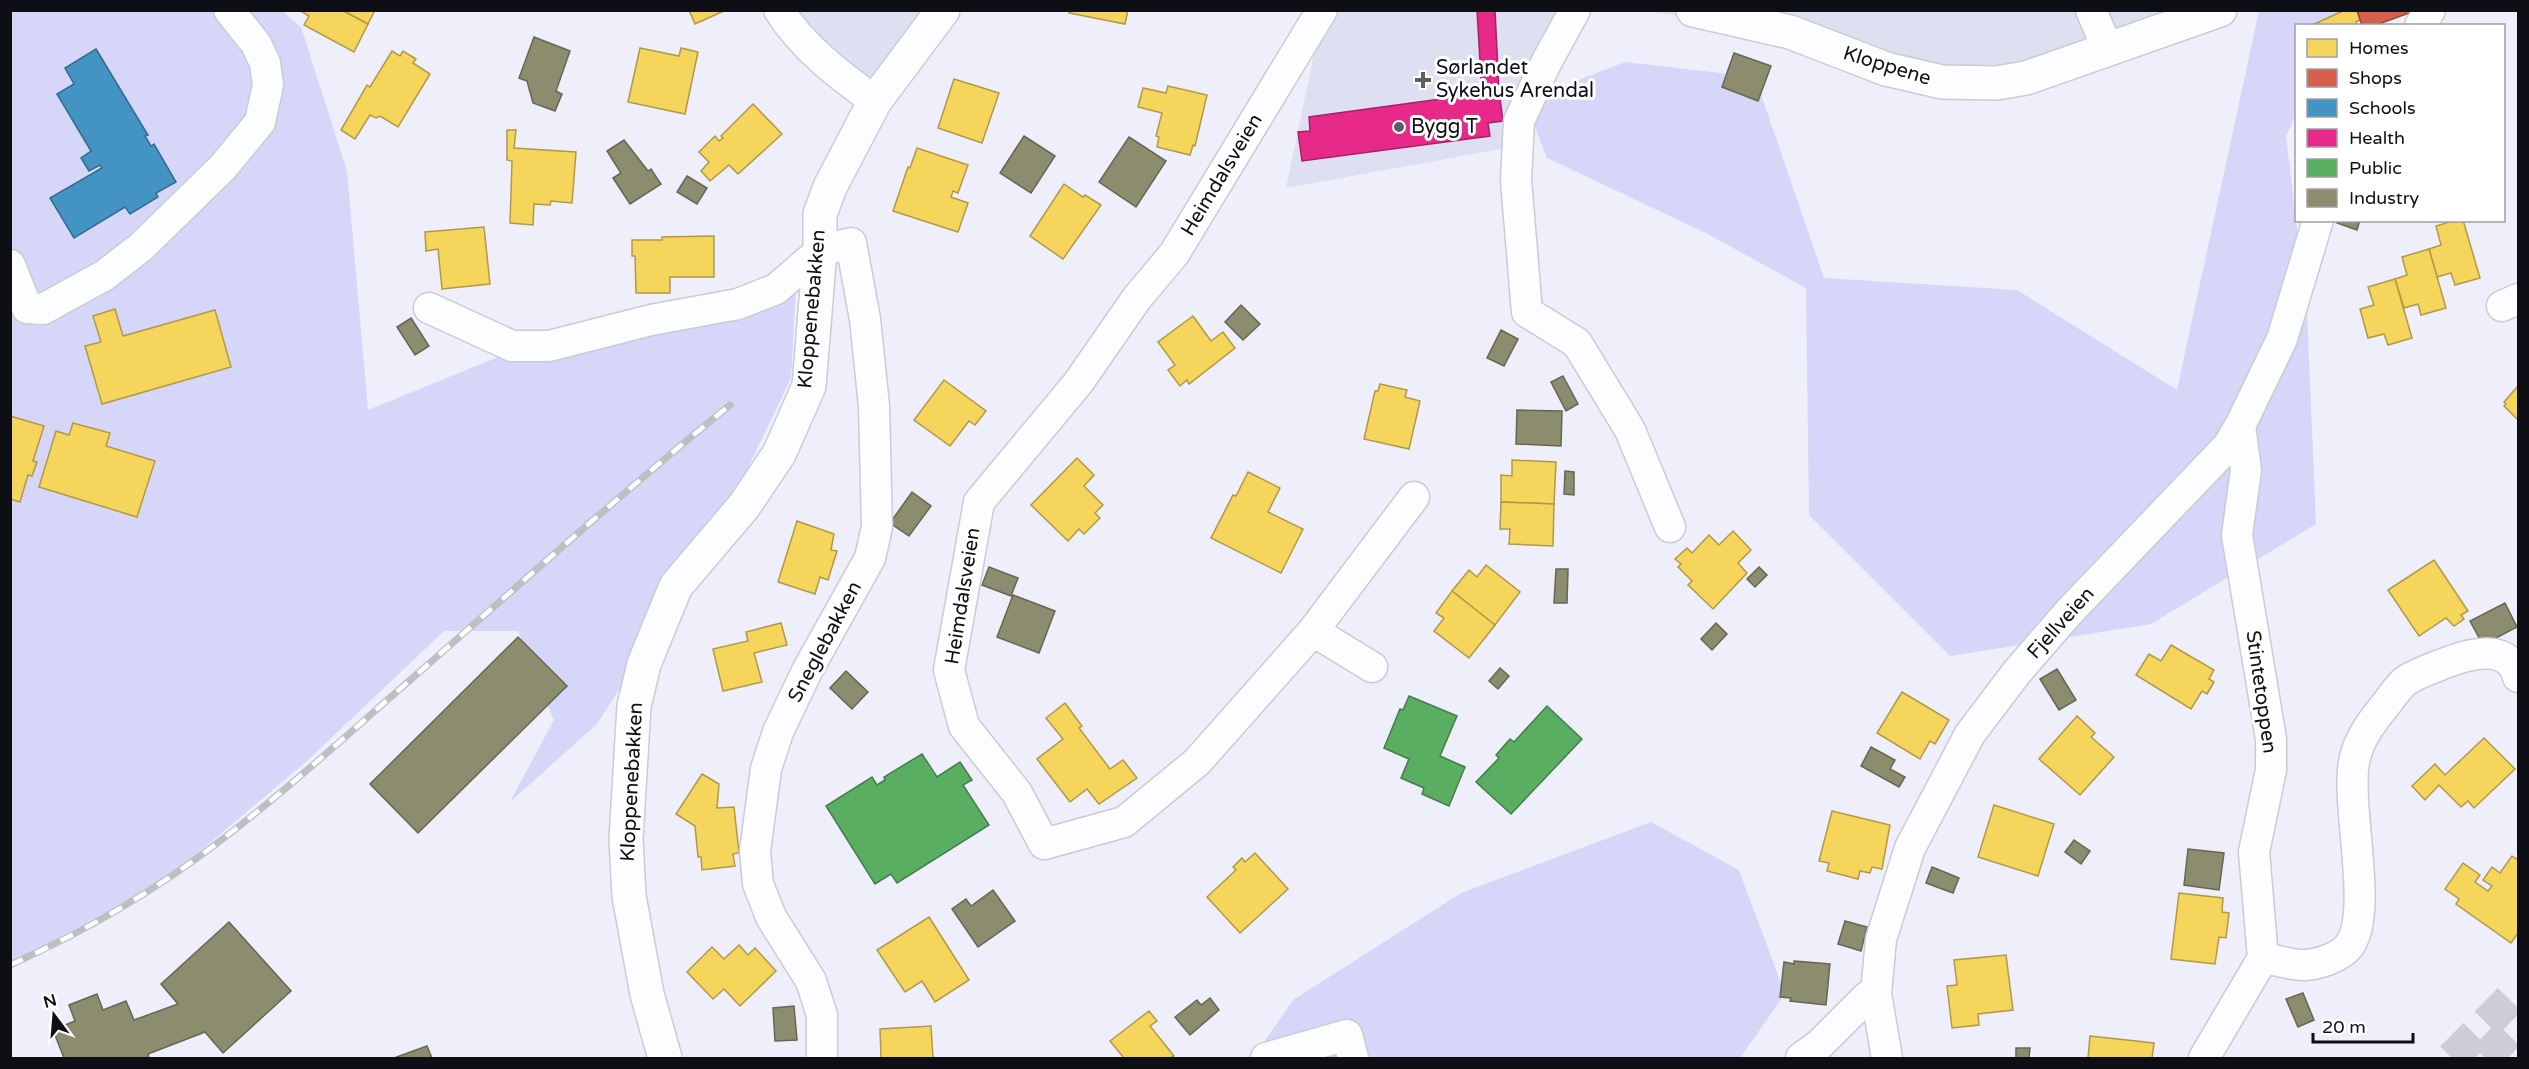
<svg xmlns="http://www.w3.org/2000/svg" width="2529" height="1069" font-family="'Varela Round',sans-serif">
<rect width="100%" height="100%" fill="#eeeffa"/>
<g fill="#dedff1">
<path d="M789,11H925L871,79Z"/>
<path d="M1323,11H1573L1501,149L1286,188Z"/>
<path d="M1646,11H2204L1943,87L1715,21Z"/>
</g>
<g fill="#d5d6f8">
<path d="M11,11H282L301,27L347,171L368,410L513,351L796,287L791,378L706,555L597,724L510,802L554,720L552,716L518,631H444L308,760L165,881L11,963Z"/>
<path d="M2259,11H2367L2342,25L2296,26V114L2286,136L2307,311L2316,524L2151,624L1950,656L1809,515L1806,288L1706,233L1547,158L1525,101L1625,62L1755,77L1824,278L2017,290L2177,390Z"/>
<path d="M1651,822L1739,870L1785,994L1740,1058H1253L1293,1000L1461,893Z"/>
</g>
<g fill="#f6d55c" stroke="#b09947" stroke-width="1.5">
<path d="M299,10H342L368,24L354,52L304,25L309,16Z"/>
<path d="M342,10H375L368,24Z"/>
<path d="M689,10H726L695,24Z"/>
<path d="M1070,10H1128L1125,24L1069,13Z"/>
<path d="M2345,10H2357L2360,20L2356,22L2357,26H2310Z"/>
<path d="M640,48L679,56L681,48L698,52L685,114L628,102Z"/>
<path d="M392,51L400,56L403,51L416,59L413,63L430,74L398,127L380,116L376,118L370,115L355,139L341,130L367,85L370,87Z"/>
<path d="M954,79L999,93L982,143L938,128Z"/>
<path d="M1168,86L1207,95L1195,146L1193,145L1190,155L1157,147L1159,137L1156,136L1162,113L1138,107L1143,88L1166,93Z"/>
<path d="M753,104L782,134L738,174L729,165L710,181L701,171L709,162L699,152L715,136L719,141L723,138L721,136Z"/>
<path d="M507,130H516L514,148L576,152L572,203L551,201L550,205L534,204L533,225L510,223L512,161L507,160Z"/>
<path d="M917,148L968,165L958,193L953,191L951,197L968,203L958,232L893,211L908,167L910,168Z"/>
<path d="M1064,184L1083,197L1085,195L1101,205L1063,259L1030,236Z"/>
<path d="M2456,220H2463L2480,278L2455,285L2451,273L2437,277L2429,249L2441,245L2436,226Z"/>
<path d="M484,227L490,284L442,289L438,249L426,251L425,232Z"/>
<path d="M714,236V277H670V293H636L635,256H632V240H662V237Z"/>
<path d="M2429,249L2446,308L2421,315L2418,304L2404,308L2395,279L2407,275L2402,257Z"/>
<path d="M2395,279L2412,338L2388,345L2384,334L2368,338L2360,309L2374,305L2368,287Z"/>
<path d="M115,309L123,336L215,310L231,367L102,404L85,346L101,342L93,316Z"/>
<path d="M1193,316L1211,341L1223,332L1235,348L1189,384L1187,380L1180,386L1168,370L1175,365L1158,342Z"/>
<path d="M944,380L986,411L975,425L969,421L950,446L914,420Z"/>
<path d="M1380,384L1407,390L1405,397L1420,401L1409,449L1364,439L1375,391H1378Z"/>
<path d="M2518,386V420L2504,406L2506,404L2504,402Z"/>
<path d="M10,416L44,426L33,461L37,462L32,476L28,475L20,502L10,499Z"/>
<path d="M73,423L110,433L106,446L155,461L137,517L39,487L56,431L69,435Z"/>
<path d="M1077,458L1094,475L1084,486L1103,505L1095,513L1100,518L1084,534L1079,529L1068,541L1031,505Z"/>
<path d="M1512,460L1556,462L1554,504L1501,502V475L1512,476Z"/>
<path d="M1248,472L1280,488L1268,512L1303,529L1281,573L1211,538L1233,495L1236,496Z"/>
<path d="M1501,502L1554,504L1553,546L1509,544L1510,529H1500Z"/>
<path d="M797,521L834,534L831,550L837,551L828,580L820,577L815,594L778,582Z"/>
<path d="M1733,531L1751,550L1738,563L1747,573L1713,609L1688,585L1692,581L1678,567L1681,564L1675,559L1687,548L1692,553L1709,535L1719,545Z"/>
<path d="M2434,560L2468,611L2461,615L2464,619L2454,626L2446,618L2419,636L2388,590Z"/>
<path d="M1486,565L1520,592L1495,625L1452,591L1469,570L1477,577Z"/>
<path d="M1452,591L1495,625L1469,658L1434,631L1444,618L1436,613Z"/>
<path d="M781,623L787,645L754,653L762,682L723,691L713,649L748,641L746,632Z"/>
<path d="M2171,645L2214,670L2209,679L2214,682L2207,694L2202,691L2191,709L2136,675L2149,654L2161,661Z"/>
<path d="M1902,692L1949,720L1935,744L1930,741L1920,759L1877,733Z"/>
<path d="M1065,703L1082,726L1079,728L1110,769L1123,760L1137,778L1099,804L1087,789L1070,802L1037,759L1063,739L1046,718Z"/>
<path d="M2077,716L2095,733L2091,737L2114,757L2080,795L2039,759Z"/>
<path d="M2484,738L2515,769L2474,808L2468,801L2461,807L2439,785L2425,800L2412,786L2435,764L2445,775Z"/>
<path d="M702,774L719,784L717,808L734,807L739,853L733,854L735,866L702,870L701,857H698L695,826L676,814Z"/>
<path d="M1994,805L2054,824L2038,876L1978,857Z"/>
<path d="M1832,811L1890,825L1882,869L1872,867L1870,873L1860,871L1858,879L1827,871L1829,863L1819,861Z"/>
<path d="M1255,853L1288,889L1240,933L1207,897L1236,870L1233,867L1242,858L1245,862Z"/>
<path d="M2512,856L2518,860V933L2511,943L2456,904L2459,899L2445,889L2463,863L2480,875L2475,882L2488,891L2492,886L2483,880L2492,867L2500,873Z"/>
<path d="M2179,893L2223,898L2222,912L2229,913L2226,938L2219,937L2215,964L2171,959Z"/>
<path d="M929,917L969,980L935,1002L922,981L905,992L877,950Z"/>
<path d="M739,945L748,955L755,948L776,971L740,1006L724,989L713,999L687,972L712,947L724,959Z"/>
<path d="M2006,955L2013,1010L1978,1014L1979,1025L1952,1028L1947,986L1957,985L1954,960Z"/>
<path d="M1149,1011L1157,1021L1150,1026L1174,1056L1170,1058H1124L1110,1041Z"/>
<path d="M931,1026L933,1058H881L880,1029Z"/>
<path d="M2090,1036L2154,1043L2152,1058H2088Z"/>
</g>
<path fill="#d6604d" stroke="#9a473c" stroke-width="1.5" d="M2357,10H2412V12L2376,25L2362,26Z"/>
<path fill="#4393c3" stroke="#336b8f" stroke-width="1.5" d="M96,49L148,135L145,136L151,146L154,144L176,182L156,193L158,197L130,214L125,207L74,238L50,198L102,168L100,165L89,171L81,158L91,151L57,94L74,84L65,68Z"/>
<g fill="#e7298a" stroke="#a62167" stroke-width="1.5">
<path d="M1477,10H1495L1499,91L1482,94Z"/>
<path d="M1499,91L1503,121L1488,123L1490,136L1302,161L1298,132L1310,131L1309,117Z"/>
</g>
<g fill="#5aae61" stroke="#437e4a" stroke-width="1.5">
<path d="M1409,696L1457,716L1440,756L1465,767L1449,806L1422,794L1424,788L1401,778L1409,759L1384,748L1400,709L1403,710Z"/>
<path d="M1547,706L1582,739L1511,814L1476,782L1499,758L1496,755L1510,739L1514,742Z"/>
<path d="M922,754L937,777L960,762L972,780L963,785L989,825L897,883L891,874L875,884L826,806L872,777L877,785L885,780L884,777Z"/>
</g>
<g fill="#8c8c6e" stroke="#666653" stroke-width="1.5">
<path d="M534,37L570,51L556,91L562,94L555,111L533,103L527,81L519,78Z"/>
<path d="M1734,53L1771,66L1758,101L1722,87Z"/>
<path d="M1024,136L1055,156L1031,193L1000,173Z"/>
<path d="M1129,137L1166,161L1136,207L1099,182Z"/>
<path d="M624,140L648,171L651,169L661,184L630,204L613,178L621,173L607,151Z"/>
<path d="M687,176L707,188L697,204L677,192Z"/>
<path d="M2337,220H2360L2357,230L2337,223Z"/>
<path d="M1241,305L1260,324L1243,340L1225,322Z"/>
<path d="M411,318L429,346L415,355L397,327Z"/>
<path d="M1501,330L1518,339L1504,366L1487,358Z"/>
<path d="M1563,376L1578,404L1566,411L1551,382Z"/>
<path d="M1517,410L1562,411L1561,446L1516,444Z"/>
<path d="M1565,471L1574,472V495L1564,494Z"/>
<path d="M912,492L931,506L909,536L890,523Z"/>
<path d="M989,567L1018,578L1011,596L982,585Z"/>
<path d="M1759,567L1767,575L1755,587L1747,579Z"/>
<path d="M1556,569H1568L1567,603H1554Z"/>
<path d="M1013,595L1055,611L1039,653L997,637Z"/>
<path d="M2505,603L2517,627L2483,645L2470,621Z"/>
<path d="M1716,623L1727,634L1712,650L1701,639Z"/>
<path d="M518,637L567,686L418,833L370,784Z"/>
<path d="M1500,668L1509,676L1498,689L1489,681Z"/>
<path d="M2057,669L2076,700L2059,710L2040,679Z"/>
<path d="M846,671L868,692L852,709L830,688Z"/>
<path d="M1871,747L1895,760L1890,769L1905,777L1899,787L1861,766Z"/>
<path d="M2074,840L2090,851L2081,864L2065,852Z"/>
<path d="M2188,849L2224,853L2219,890L2184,885Z"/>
<path d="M1932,867L1959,878L1953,893L1926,883Z"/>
<path d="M993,890L1015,921L978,947L952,909L966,899L971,906Z"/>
<path d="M1845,921L1867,927L1861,951L1838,944Z"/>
<path d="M229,922L291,991L223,1053L205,1032L148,1054L149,1058H64L53,1030L75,1021L69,1005L97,994L103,1010L126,1001L134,1020L178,1004L161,984Z"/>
<path d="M1794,961L1830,964L1826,1005L1790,1001L1791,998L1780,997L1784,962L1794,964Z"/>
<path d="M2303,993L2314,1020L2298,1027L2286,999Z"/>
<path d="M1210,998L1219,1010L1190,1035L1175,1017L1197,1000L1201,1005Z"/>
<path d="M794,1006L797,1040L775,1041L773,1008Z"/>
<path d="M427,1046L432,1058H394Z"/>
<path d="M2016,1048H2030L2029,1058H2016Z"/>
</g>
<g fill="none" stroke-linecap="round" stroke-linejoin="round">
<g stroke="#cccdd8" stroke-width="33" stroke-dasharray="33 16" stroke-linecap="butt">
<path d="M2452,1058L2518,991"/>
<path d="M2485,1058L2518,1024"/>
</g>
<g stroke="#cacbd4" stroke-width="33">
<g id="minor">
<path d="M779,10C803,48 839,75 875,101"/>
<path d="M1322,10L1174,254L1137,298L1078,383L979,502L949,670L964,726L1017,793L1044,844L1124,822L1197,762L1313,631L1372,667"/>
<path d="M1575,10L1547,61L1519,121L1516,180L1527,312L1577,343L1630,430L1670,527"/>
<path d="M2091,10L2108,50"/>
<path d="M2420,26L2430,10"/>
<path d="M10,265L27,308L43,309L105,275L141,247L223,167L260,122L268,85L265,63L256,44L229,10"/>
<path d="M2502,306L2518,299"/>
<path d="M429,308L512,346H549L651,320L738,304L776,289L820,251L851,243L865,319L874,406L877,527L870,558L807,671L778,732L766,769L755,851L758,884L771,917L811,981L822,1015V1057"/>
<path d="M2240,426L2246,470L2237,535L2271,739V770L2254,852L2263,958C2276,960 2291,965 2304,965C2317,965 2341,957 2349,946C2374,914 2346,807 2354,762C2358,739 2373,720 2387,703C2392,696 2398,688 2404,682C2414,674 2459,657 2472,655C2493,651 2512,654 2518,677"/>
<path d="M1313,631L1414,497"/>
<path d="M1266,1058L1347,1035L1353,1058"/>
<path d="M1801,1058L1819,1045L1868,996L1876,994"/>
<path d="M1887,1058L1876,994L1881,939L1910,848L1970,734L2017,672L2069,612L2228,446L2240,426L2282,339L2318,220"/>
<path d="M2204,1058L2263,958"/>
</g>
</g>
<g stroke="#cacbd4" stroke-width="36">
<g id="secondary">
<path d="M1693,10L1790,32L1886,69L1942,82L1997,83L2026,78L2220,10"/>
<path d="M665,1058L647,994L629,896L626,839L634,706L644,664L676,586L744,506L779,454L809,386L820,251V214L830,187L875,101L943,10"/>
</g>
</g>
<use href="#minor" stroke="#fcfdfe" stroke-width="30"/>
<use href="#secondary" stroke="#fcfdfe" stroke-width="33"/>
<g stroke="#bebfc2" stroke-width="7">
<path id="rail" d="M10,965C81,933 150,894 212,847C284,793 349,733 416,675C520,584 623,492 730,405"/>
</g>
<use href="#rail" stroke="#fff" stroke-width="4.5" stroke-dasharray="14" stroke-linecap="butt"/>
</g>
<g fill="#5c5d65" stroke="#fff" stroke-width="2">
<path d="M1420 71h6v6h6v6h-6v6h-6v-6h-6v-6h6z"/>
<circle cx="1399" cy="127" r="6"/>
</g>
<g text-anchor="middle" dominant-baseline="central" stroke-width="6" stroke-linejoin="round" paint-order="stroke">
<g font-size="20" fill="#0e0e15" stroke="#fff">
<text transform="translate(1887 66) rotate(17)">Kloppene</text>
<text transform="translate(1222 175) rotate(-59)">Heimdalsveien</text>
<text transform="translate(812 309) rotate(-85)">Kloppenebakken</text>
<text transform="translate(963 596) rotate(-81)">Heimdalsveien</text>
<text transform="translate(2061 623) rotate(-48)">Fjellveien</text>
<text transform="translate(825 642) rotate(-62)">Sneglebakken</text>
<text transform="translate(2261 692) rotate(82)">Stintetoppen</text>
<text transform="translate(632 782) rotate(-87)">Kloppenebakken</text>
</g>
<g font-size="20" fill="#0e0e15" stroke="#fff" text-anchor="start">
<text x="1436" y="68">Sørlandet<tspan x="1436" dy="23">Sykehus Arendal</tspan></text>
<text x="1411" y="127">Bygg T</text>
</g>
</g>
<rect width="2529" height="1069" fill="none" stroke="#0e0e15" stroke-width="24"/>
<rect x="2295" y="24" width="210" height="198" fill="#ffffff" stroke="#9f9fa1" stroke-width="1.5"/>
<rect x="2307" y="39" width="30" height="18" fill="#f6d55c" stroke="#9f9fa1" stroke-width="1.5"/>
<text x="2349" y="54" font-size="18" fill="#0e0e15">Homes</text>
<rect x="2307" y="69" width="30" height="18" fill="#d6604d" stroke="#9f9fa1" stroke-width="1.5"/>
<text x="2349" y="84" font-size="18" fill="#0e0e15">Shops</text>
<rect x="2307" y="99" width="30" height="18" fill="#4393c3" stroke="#9f9fa1" stroke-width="1.5"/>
<text x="2349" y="114" font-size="18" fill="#0e0e15">Schools</text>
<rect x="2307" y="129" width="30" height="18" fill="#e7298a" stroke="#9f9fa1" stroke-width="1.5"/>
<text x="2349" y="144" font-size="18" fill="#0e0e15">Health</text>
<rect x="2307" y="159" width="30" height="18" fill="#5aae61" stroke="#9f9fa1" stroke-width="1.5"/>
<text x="2349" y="174" font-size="18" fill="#0e0e15">Public</text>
<rect x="2307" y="189" width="30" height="18" fill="#8c8c6e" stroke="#9f9fa1" stroke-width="1.5"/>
<text x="2349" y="204" font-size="18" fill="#0e0e15">Industry</text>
<g transform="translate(54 1015) rotate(344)" stroke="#ffffff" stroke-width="4.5" paint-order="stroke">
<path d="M0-4.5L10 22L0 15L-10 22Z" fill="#0e0e15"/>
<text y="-9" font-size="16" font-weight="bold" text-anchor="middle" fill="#0e0e15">N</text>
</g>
<path d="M2313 1033v9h100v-9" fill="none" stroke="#0e0e15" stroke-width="3"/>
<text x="2322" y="1033" font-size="18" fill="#0e0e15" stroke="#ffffff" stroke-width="4.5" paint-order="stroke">20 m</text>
</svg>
